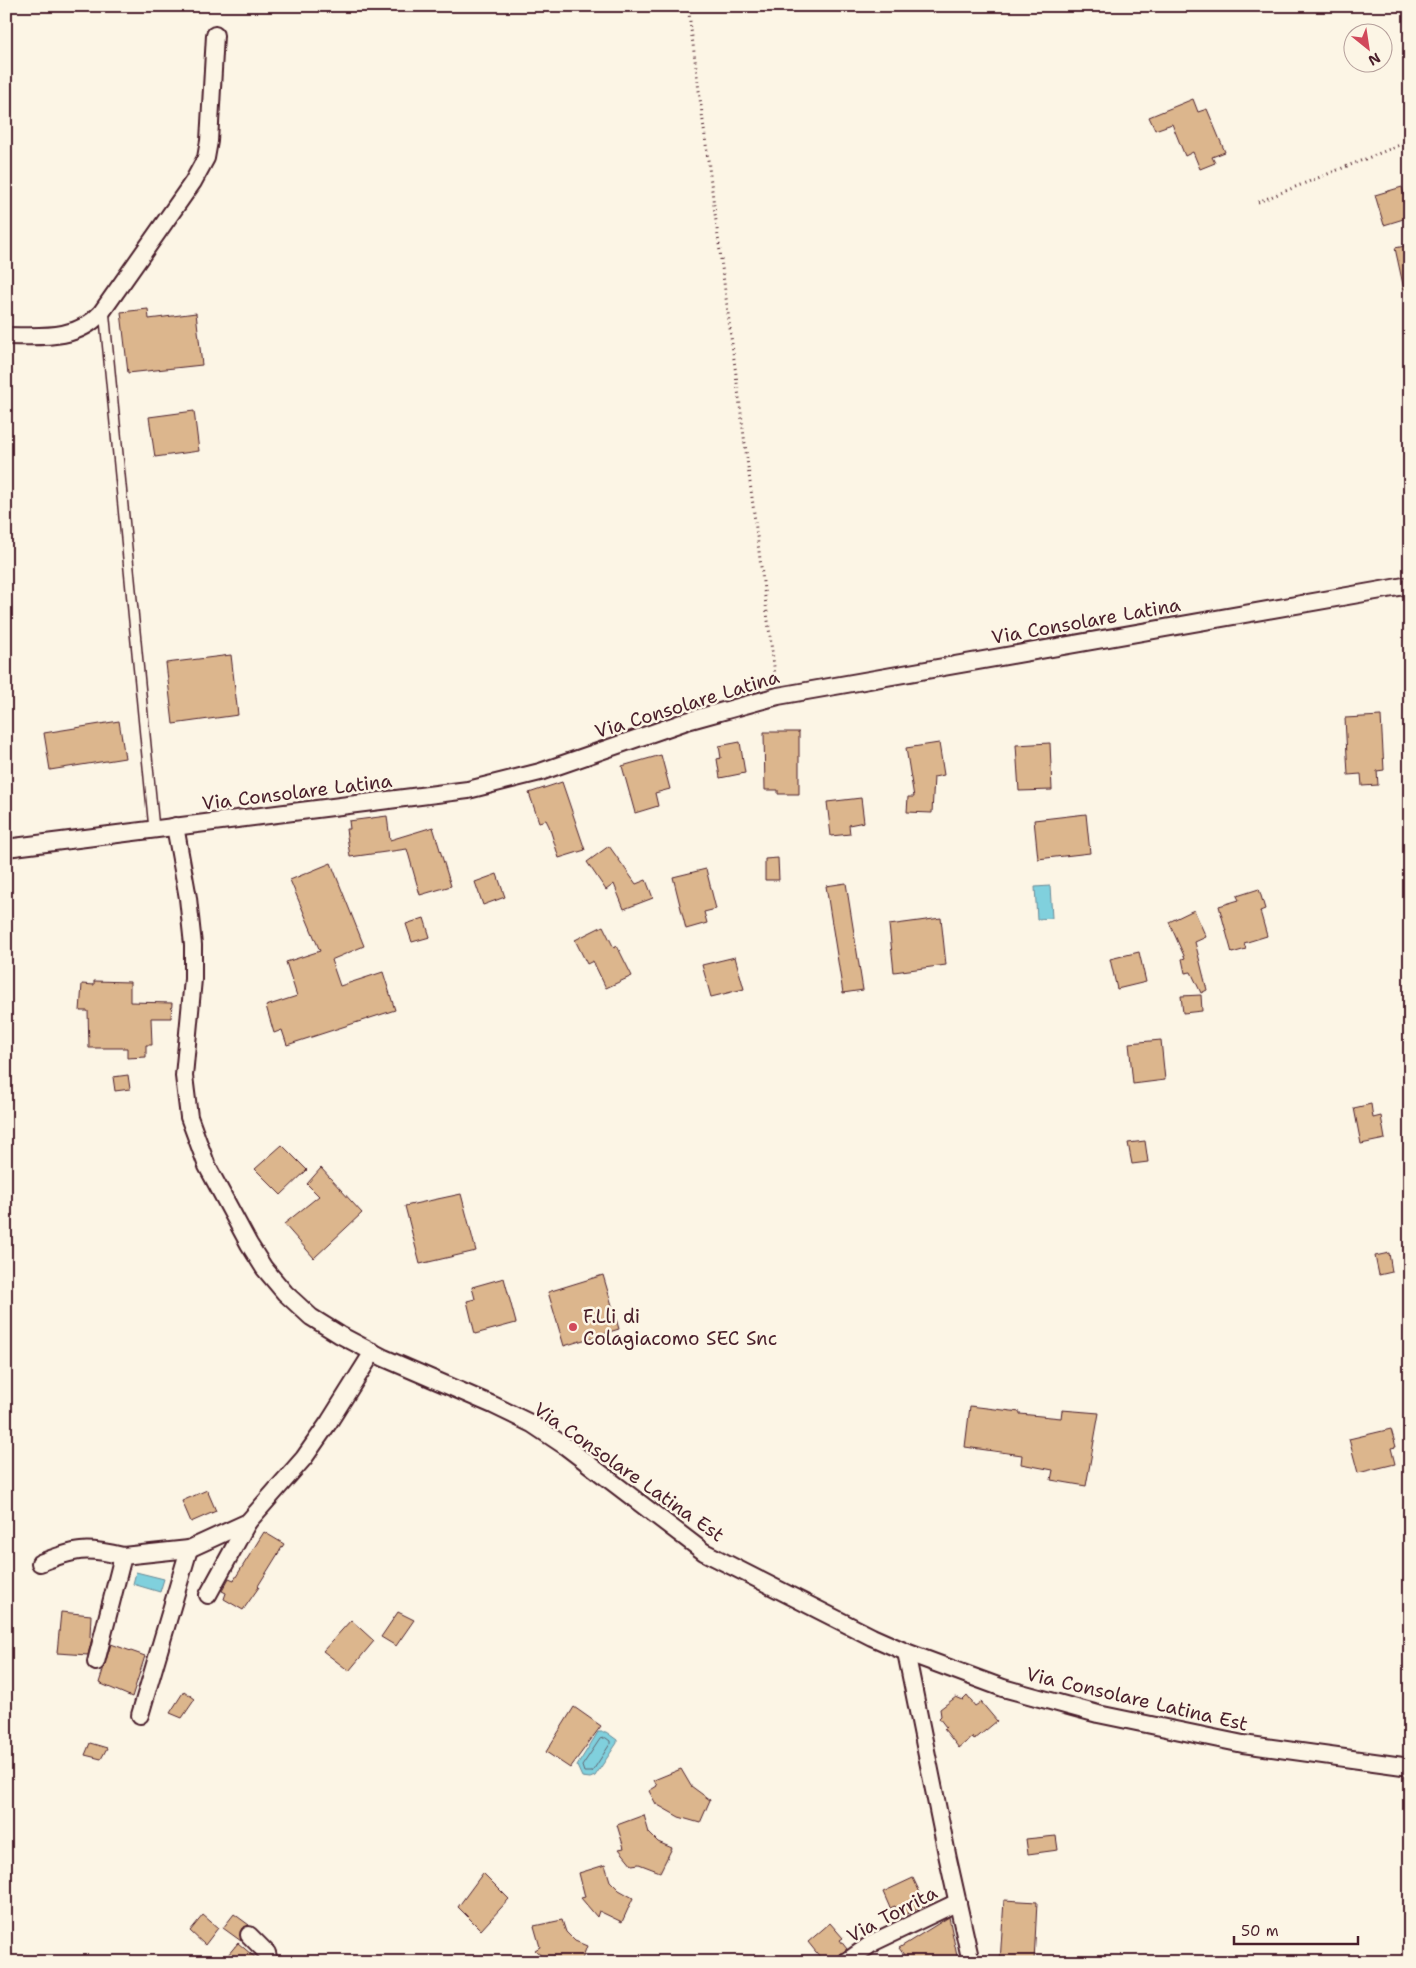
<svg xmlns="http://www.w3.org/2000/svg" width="1416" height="1968" font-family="'Shantell Sans',sans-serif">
<rect width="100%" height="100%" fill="#fcf5e5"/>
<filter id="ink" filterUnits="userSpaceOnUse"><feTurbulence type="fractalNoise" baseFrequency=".02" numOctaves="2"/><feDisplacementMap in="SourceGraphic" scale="10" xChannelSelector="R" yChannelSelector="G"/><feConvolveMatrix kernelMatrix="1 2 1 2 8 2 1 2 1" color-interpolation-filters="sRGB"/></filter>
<g filter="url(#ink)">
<g fill="#80d0dd" stroke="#6a8996">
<path d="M1050,886L1052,918L1037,919L1035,887Z"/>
<path d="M136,1572L164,1579L160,1592L133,1584Z"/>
<path d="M598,1732H606L617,1740V1743L595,1776L590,1778L582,1777L577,1766Z"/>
</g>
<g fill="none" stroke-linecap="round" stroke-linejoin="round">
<path stroke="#606672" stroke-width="1" d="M606,1738L610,1741V1744L592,1772H584L582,1766L600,1739Z"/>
</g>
<g fill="#dcb68d" stroke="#4a1f2b">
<path d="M1193,99L1198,112L1207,109L1225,152L1212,157L1215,163L1200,169L1193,152L1185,156L1172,124L1155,130L1149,117Z"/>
<path d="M1402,187L1410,217L1384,225L1375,195Z"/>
<path d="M1410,245V288L1404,289L1395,248Z"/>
<path d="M148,309L149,319L196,313L202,365L128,373L121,312Z"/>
<path d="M194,411L199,451L155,457L149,417Z"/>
<path d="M231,655L238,715L173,724L166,663Z"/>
<path d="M1381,716L1384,770L1377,771L1378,785L1362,786L1361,774L1348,775L1345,718Z"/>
<path d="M119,721L125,758L50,770L44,733Z"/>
<path d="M764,732H799V794H778V790H765Z"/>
<path d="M740,742L745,773L720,778L717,759L721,758L719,746Z"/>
<path d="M939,743L944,775L934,777L932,813L907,812L908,797H914L906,748Z"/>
<path d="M1050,743L1052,790L1019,791L1016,745Z"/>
<path d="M661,755L670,789L655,793L658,806L635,813L622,766Z"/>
<path d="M562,782L585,850L559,858L549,826L546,820L539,822L529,793Z"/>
<path d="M861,798L864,822L849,825L850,834L831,836L827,802Z"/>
<path d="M1086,814L1090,853L1038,859L1034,820Z"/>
<path d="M387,816L390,840L433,827L451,886L420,895L407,849L350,857L346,829H350L349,821Z"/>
<path d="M609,846L636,884L646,880L653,898L624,909L614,884L606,890L587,862Z"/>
<path d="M778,858L779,880H765V859Z"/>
<path d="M331,863L364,946L331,960L340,986L383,972L395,1010L287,1045L282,1030L274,1033L266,1006L297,996L286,962L320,951L290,880Z"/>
<path d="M706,869L716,909L704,912L707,923L686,929L673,877Z"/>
<path d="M497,874L505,897L483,905L475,882Z"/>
<path d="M846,883L863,990L843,993L826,886Z"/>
<path d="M1259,889L1265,909L1260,911L1267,936L1244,943L1246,949L1232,953L1219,906L1239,900L1237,896Z"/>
<path d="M1194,910L1206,937L1195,942L1207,990L1201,993L1191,972L1185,973L1182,959L1185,958L1169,922Z"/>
<path d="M424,918L430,937L412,942L406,924Z"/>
<path d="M941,918L946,965L894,972L889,925Z"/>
<path d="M603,926L614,948L617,946L632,976L606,988L593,961L587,964L575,940Z"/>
<path d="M1139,952L1146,982L1117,989L1110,959Z"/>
<path d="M735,957L744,989L711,997L702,965Z"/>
<path d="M94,981L130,982V1002L172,1003L171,1018H151L152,1045H146V1057L127,1058V1048H89L88,1011H80L82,984L94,985Z"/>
<path d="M1201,995L1202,1011L1183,1013L1181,996Z"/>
<path d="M1161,1040L1165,1080L1133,1084L1129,1043Z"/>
<path d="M128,1075L130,1089L115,1091L113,1077Z"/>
<path d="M1371,1104L1373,1118L1381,1116L1385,1139L1361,1144L1354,1108Z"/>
<path d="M1145,1141L1148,1162L1132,1164L1128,1143Z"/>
<path d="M282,1145L307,1170L281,1195L255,1169Z"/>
<path d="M321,1168L362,1213L314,1258L284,1224L319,1196L307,1184Z"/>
<path d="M461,1194L476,1251L420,1264L405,1206Z"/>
<path d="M1389,1253L1392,1272L1379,1275L1375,1256Z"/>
<path d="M603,1275L619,1329L564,1346L548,1292Z"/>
<path d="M504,1278L516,1323L475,1334L467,1301L475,1299L472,1287Z"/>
<path d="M970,1406L1020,1412V1414L1061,1418L1062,1410L1099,1413L1086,1486L1051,1480L1053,1470L1021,1464L1022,1455L965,1447Z"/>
<path d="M1391,1429L1396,1447L1391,1448L1395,1464L1358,1473L1349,1439Z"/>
<path d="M207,1490L216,1511L191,1522L182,1501Z"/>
<path d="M264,1532L284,1544L258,1586L259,1587L243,1610L224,1599L226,1593L222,1591L229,1578L234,1580Z"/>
<path d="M61,1612L91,1615L90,1637L92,1638L88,1655L57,1653Z"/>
<path d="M398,1612L414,1620L396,1646L381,1637Z"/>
<path d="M351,1620L374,1641L349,1671L323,1651Z"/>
<path d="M111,1644L145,1656L132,1697L99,1683Z"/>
<path d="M184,1691L195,1699L182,1718L170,1713Z"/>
<path d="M967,1696L975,1706L981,1702L997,1721L974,1740L972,1737L959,1748L944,1729L946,1727L939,1718L941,1716L940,1709L956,1697L963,1700Z"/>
<path d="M574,1707L601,1726L570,1768L546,1752Z"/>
<path d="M90,1743L107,1748L101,1759L85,1755Z"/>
<path d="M681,1769L691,1786L710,1800L700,1823L679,1817L656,1804L649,1791L657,1786L654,1780Z"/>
<path d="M644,1815L649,1833L658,1842L672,1848L660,1872L639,1864L632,1865L619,1849L624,1848L617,1825Z"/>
<path d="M1056,1836L1058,1850L1028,1854L1026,1839Z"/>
<path d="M605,1865L610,1881L619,1890L633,1898L622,1922L599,1911L597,1917L581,1898L585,1897L579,1873Z"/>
<path d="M483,1873L509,1899L481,1930L458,1907Z"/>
<path d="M913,1878L926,1905L900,1917L895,1906L890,1908L883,1892Z"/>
<path d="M1004,1900L1037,1902L1034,1962H1000Z"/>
<path d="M234,1914L249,1925L242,1928L240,1932L241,1941L223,1928Z"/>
<path d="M203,1915L218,1928L205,1945L190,1931Z"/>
<path d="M949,1917L957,1956L948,1962H909L899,1948Z"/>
<path d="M562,1920L566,1932L575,1941L587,1946L581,1962H548L535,1950L540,1947L534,1926Z"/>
<path d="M830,1923L843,1938L840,1940L847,1949L840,1954L836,1962H824L808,1942Z"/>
<path d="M238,1943L258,1960L259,1962H222Z"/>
</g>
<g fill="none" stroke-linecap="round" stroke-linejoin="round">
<g stroke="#4a1f2b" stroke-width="12">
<path id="service" d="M104,309L154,829"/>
</g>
<g stroke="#4a1f2b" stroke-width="20">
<g id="minor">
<path d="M6,336C40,336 76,341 101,313L193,182L206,158L209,141L215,35"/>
<path d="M175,826L188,898L193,945V979L184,1076L189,1117L207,1166L249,1244L264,1268L285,1293L311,1317L340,1335L384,1358L493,1405L532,1424L565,1446L704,1552L872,1637L906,1652L1003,1688L1098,1714L1243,1744L1410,1767"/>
<path d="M6,848L468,790L540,772L687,721L778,696L1410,585"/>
<path d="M40,1563C75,1549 86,1547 123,1556"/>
<path d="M208,1595L248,1522"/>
<path d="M906,1652L948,1859L971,1962"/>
<path d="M96,1662L123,1556L189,1549L248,1522L304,1458L329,1422L373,1352"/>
<path d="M140,1715L189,1549"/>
<path d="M249,1935L267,1953L269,1962"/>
<path d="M846,1962L874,1942L958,1902"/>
</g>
</g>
<g stroke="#4a1f2b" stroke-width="3" stroke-dasharray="1 4" stroke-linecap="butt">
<path d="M688,6L776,682"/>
<path d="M1258,202L1410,141"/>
</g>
<use href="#service" stroke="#fcf5e5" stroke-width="9"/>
<use href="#minor" stroke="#fcf5e5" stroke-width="16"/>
</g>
</g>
<circle fill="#d1495b" stroke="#fcf5e5" stroke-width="2" cx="573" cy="1327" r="5"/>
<g text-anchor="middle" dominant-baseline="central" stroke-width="5" stroke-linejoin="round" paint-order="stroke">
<g font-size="19" fill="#4a1f2b" stroke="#fcf5e5">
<text transform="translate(1086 621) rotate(-10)">Via Consolare Latina</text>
<text transform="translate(687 704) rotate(-17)">Via Consolare Latina</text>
<text transform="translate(297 792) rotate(-7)">Via Consolare Latina</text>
<text transform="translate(629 1472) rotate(35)">Via Consolare Latina Est</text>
<text transform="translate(1137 1699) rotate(13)">Via Consolare Latina Est</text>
<text transform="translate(892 1914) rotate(-28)">Via Torrita</text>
</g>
<g font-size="19" fill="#4a1f2b" stroke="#fcf5e5" text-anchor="start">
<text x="583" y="1316">F.Lli di<tspan x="583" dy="22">Colagiacomo SEC Snc</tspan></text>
</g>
</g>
<rect width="1416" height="1968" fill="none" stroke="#fcf5e5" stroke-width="25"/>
<rect x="12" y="12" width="1391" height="1943" fill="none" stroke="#4a1f2b" stroke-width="2" filter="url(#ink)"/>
<g transform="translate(1368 48) rotate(150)"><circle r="24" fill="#fcf5e5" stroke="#b59f9b"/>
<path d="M0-4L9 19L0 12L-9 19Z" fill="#d1495b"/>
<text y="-8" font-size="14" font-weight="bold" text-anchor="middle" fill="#4a1f2b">N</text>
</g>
<path d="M1234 1936v8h124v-8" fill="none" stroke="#4a1f2b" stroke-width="2.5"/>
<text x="1241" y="1936" font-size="15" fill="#4a1f2b" stroke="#fcf5e5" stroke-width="4" paint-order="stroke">50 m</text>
</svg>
